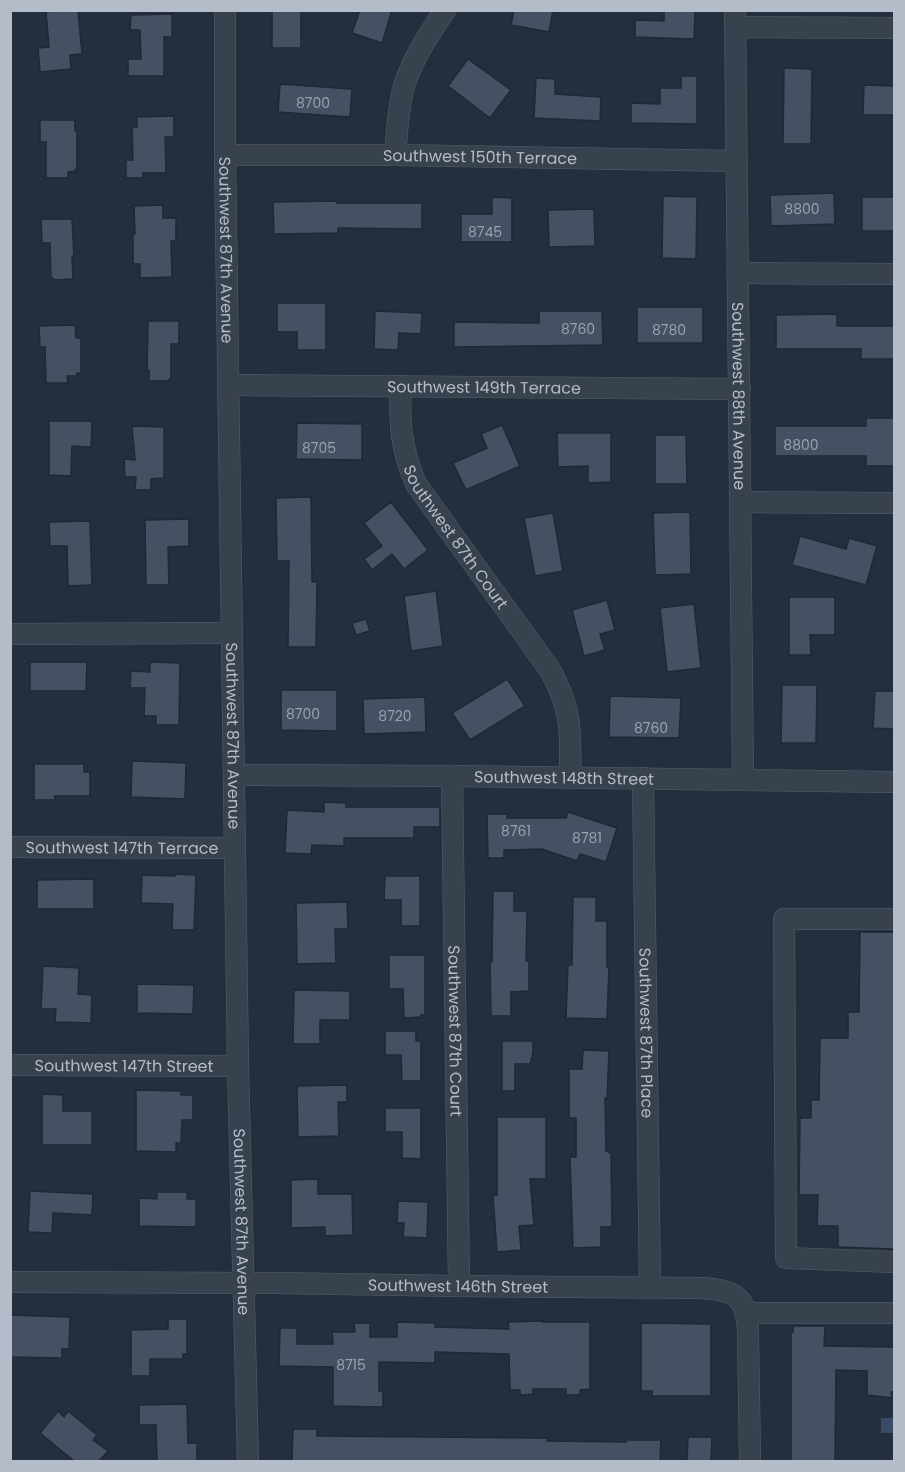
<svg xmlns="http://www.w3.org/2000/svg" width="905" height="1472" font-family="Poppins,sans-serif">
<rect width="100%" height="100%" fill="#242f3e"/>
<rect fill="#394c67" x="881" y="1418" width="13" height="15"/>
<g fill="#455162" stroke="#1f2835" stroke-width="1.5">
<path d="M60,10H78L82,54L70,55L71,69L40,72L38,48L49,47L46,12Z"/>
<rect x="272" y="10" width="29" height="38"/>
<path d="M360,10H392L382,43L352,33Z"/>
<path d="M514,10H553L549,32L511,25Z"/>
<path d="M664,10H695L694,39L635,37V20L664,21Z"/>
<path d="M172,14V37H164V76H128V59H141L140,30H130L131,15Z"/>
<path d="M468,59L511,90L490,118L448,86Z"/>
<path d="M784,68L812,69L811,144H783Z"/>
<path d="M681,76H697V124L631,123V103L660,104V88H681Z"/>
<path d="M536,78L555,79V94L601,97L600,121L534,118Z"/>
<path d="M280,84L352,89L350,117L278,112Z"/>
<path d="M864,85L894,86V115H863Z"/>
<path d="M174,116V137H165L166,173H143V178H126V160H133L132,128L137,127V117Z"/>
<path d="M40,120H75V131H77V168H76V171L68,172V178H46V142H40Z"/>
<path d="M834,193L835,224L771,226L770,195Z"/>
<path d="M663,196L697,197L696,259L662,258Z"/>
<path d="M492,197L512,198V242H461V214H492Z"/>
<rect x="862" y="197" width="32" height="34"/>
<path d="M337,201V203H422V229L338,228V233L274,234L273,202Z"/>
<path d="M163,205V218H176V241H171L172,277L140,278V264H133V234H135L134,206Z"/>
<path d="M594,209L595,246L549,247L548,210Z"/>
<path d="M41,219H72L74,256H72L73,279L53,280V278H51L50,243H42Z"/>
<path d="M277,303H326V350H297V332H277Z"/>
<rect x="637" y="307" width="66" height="36"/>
<path d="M375,311L422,313L421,334L399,333L398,350L374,349Z"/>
<path d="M539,311H602L603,345L454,347V322L539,323Z"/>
<path d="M837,314V326H894V359H861V349H776V315Z"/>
<path d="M148,321H179V344H171V379H169V381H149V370H147Z"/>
<path d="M75,325L76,338H81V373H77L76,376H67L68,383H46L45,347H40L39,326Z"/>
<path d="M866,418H894V466H866V456H775V426H866Z"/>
<path d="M49,421H92L91,447L72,446L71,476L49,475Z"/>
<path d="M297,423L362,424V460L296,459Z"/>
<path d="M502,425L520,466L466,490L453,463L487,448L481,434Z"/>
<path d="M132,426L164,427V478L151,479V490H135L136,477H125L124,459L135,460Z"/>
<path d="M557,433H611V482L588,483V466L558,467Z"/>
<path d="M655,435H686L687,484H655Z"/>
<path d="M311,497L312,582H317L316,647H288L289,561H277L276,498Z"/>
<path d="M391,502L428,550L404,569L392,554L372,570L364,559L382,546L364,523Z"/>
<path d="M690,512L691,574L655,575L653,513Z"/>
<path d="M553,513L563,571L535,576L524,518Z"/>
<path d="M189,519V546L168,547L169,585H146L145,520Z"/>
<path d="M90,521L92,585L68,586L67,546H50L49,522Z"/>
<path d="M800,536L846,549L849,538L877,546L866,585L792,565Z"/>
<path d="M436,591L443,646L411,651L404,596Z"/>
<path d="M789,597H835V635H810L811,655H789Z"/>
<path d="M607,600L615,630L600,634L605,650L584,656L572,610Z"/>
<path d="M694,604L701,668L667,672L660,608Z"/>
<path d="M366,619L370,631L356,635L352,623Z"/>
<path d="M30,662H87L86,691H30Z"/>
<path d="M150,662L180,663L179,725H156V716H144L145,688H130L131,671L150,672Z"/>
<path d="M507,679L525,706L470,740L452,713Z"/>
<path d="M782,685H817L816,743H781Z"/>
<path d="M281,690H337V731L281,730Z"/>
<path d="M875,691H894V729L873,728Z"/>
<path d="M610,696L681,698L679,738L609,737Z"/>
<path d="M425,697L426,732L364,734L363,699Z"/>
<path d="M132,761L186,763L185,799L131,797Z"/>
<path d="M34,764H84V772H90V796H55V800H34Z"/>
<path d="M324,802L346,803V807H440V827H414V838H344V846L312,845L311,854L285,853L287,810L324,812Z"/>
<path d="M568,812L617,828L606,862L580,854L577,861L542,849L504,850V858H488L487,814H507V818H566Z"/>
<path d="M175,874L196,875L194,930H172L173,904L141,903L142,875L175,876Z"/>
<path d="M385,876H420V926H401V900H384Z"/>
<path d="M94,879V909H37V880Z"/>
<path d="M493,891H514V911H527L526,961H529V991L511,992V1016H491L490,962H492Z"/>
<path d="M573,897H596V921H607V967H609L607,1019L566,1018L568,965H572Z"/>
<path d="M347,902L348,929H335L336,963L297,964L296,903Z"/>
<path d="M860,932H894V1249L838,1247V1226H817L818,1195H799L800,1118H811V1100H819L820,1038H848V1012H859Z"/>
<path d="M389,955H425V1015H421V1017L404,1018L403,989H389Z"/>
<path d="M43,966L79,968L78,994L92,995L91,1023L55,1022L56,1009H41Z"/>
<path d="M137,984L194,985L193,1014L137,1013Z"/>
<path d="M294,990L350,991V1020H320V1044H293Z"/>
<path d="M385,1031H416V1041H421V1081H402L401,1055H385Z"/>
<path d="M502,1041H533V1053L530,1064H515V1091H502Z"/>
<path d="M583,1050L609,1051L607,1099L605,1098L606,1151L611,1153L612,1227H601V1247L573,1248L570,1157H576V1118H569V1069H582Z"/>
<path d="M347,1085V1102H338L339,1136L298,1137L297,1086Z"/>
<path d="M136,1090L181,1091V1095H193V1120H182L181,1143H176V1152L136,1151Z"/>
<path d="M42,1094L63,1095V1111H92V1145H42Z"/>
<path d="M385,1108H421V1159L402,1158V1132H385Z"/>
<path d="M497,1117H546V1179H530L534,1225L519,1226L521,1250L497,1252L493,1196L497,1195Z"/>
<path d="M318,1179V1194H352L353,1235L325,1236V1227L291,1228V1180Z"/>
<path d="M30,1191L93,1194L92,1215L53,1213L52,1233L28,1232Z"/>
<path d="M157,1192H187V1199H196V1227L139,1226V1198L157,1199Z"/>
<path d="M398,1201L428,1202L427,1238L403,1237L404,1223H397Z"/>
<path d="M10,1315L70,1317L69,1349H62V1358L10,1357Z"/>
<path d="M168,1319H187V1354H183V1359H150V1376H131V1330L168,1329Z"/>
<path d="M543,1321V1322H590V1389L580,1390V1395H566V1389H533V1394L520,1395V1390H510L509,1354L435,1352V1363L379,1362V1391H383V1407L333,1406V1367L279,1366L280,1328H297V1344H333L332,1332H355L354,1323H370V1337H397V1322L435,1323V1327L509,1329L508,1322Z"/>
<path d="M641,1323L711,1324V1396H652V1391H641Z"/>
<path d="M793,1326H825L824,1346L894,1347V1392H891L892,1398L867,1395V1371L836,1370L835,1461H791V1333L793,1332Z"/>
<path d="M187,1404L188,1443H197V1461H157L156,1425H139V1405Z"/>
<path d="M58,1411L64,1417L68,1411L97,1435L93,1440L108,1451L99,1461H74L40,1433Z"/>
<path d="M293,1429H317V1436L547,1438V1441L626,1442V1440H661L660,1461H292Z"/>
<path d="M688,1437H712L711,1461H687Z"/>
</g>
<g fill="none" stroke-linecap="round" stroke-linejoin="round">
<g stroke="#565f6c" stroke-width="22">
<g id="minor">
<path id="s1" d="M225,10V155L238,1066L248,1462"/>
<path id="s2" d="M735,10L743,780"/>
<path d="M735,27L894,28"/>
<path id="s3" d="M225,155H395L736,161"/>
<path d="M395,155C397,133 398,111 403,90C411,60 429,35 445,10"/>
<path d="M738,273L894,274"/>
<path id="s4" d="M229,385L740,389"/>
<path id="s5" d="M401,386C399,424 401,449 416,484L550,670C572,709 571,733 570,777"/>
<path d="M740,502L894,503"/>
<path d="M10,634L232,633"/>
<path id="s6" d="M234,775L452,776L894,782"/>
<path id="s7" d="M452,776L459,1286"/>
<path id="s8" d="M643,778L650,1287"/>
<path id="s9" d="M10,847L235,848"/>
<path d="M894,919H784L786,1258L894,1262"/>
<path id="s10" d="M10,1065L238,1066"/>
<path id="s11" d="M10,1282L275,1283L459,1286L701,1288C737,1290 747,1298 748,1333L750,1462"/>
<path d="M747,1313H894"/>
</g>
</g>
<use href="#minor" stroke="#38414e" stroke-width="21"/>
</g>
<g text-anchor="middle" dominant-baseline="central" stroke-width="6" stroke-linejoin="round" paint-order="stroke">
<g font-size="14" fill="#98a1af">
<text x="313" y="103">8700</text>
<text x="802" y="209">8800</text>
<text x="485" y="232">8745</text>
<text x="578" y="329">8760</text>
<text x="669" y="330">8780</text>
<text x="801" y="445">8800</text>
<text x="319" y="448">8705</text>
<text x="303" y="714">8700</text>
<text x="395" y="716">8720</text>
<text x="651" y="728">8760</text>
<text x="516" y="831">8761</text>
<text x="587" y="838">8781</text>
<text x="351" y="1365">8715</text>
</g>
<g font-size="16" fill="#b4bcc9" stroke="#1d2633">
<text stroke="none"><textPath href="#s3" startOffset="255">Southwest 150th Terrace</textPath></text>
<text stroke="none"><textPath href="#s1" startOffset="240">Southwest 87th Avenue</textPath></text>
<text stroke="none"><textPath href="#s4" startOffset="255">Southwest 149th Terrace</textPath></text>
<text stroke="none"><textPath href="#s2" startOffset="386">Southwest 88th Avenue</textPath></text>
<text stroke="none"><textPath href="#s5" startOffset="166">Southwest 87th Court</textPath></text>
<text stroke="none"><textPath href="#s1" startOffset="726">Southwest 87th Avenue</textPath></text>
<text stroke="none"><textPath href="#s6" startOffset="330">Southwest 148th Street</textPath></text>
<text stroke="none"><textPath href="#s9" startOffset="112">Southwest 147th Terrace</textPath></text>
<text stroke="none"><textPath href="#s7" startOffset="255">Southwest 87th Court</textPath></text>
<text stroke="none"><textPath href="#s8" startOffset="255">Southwest 87th Place</textPath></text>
<text stroke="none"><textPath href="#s10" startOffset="114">Southwest 147th Street</textPath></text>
<text stroke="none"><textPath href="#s1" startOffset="1212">Southwest 87th Avenue</textPath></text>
<text stroke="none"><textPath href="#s11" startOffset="448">Southwest 146th Street</textPath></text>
</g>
</g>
<rect width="905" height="1472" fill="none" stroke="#b4bcc9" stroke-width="24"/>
</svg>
